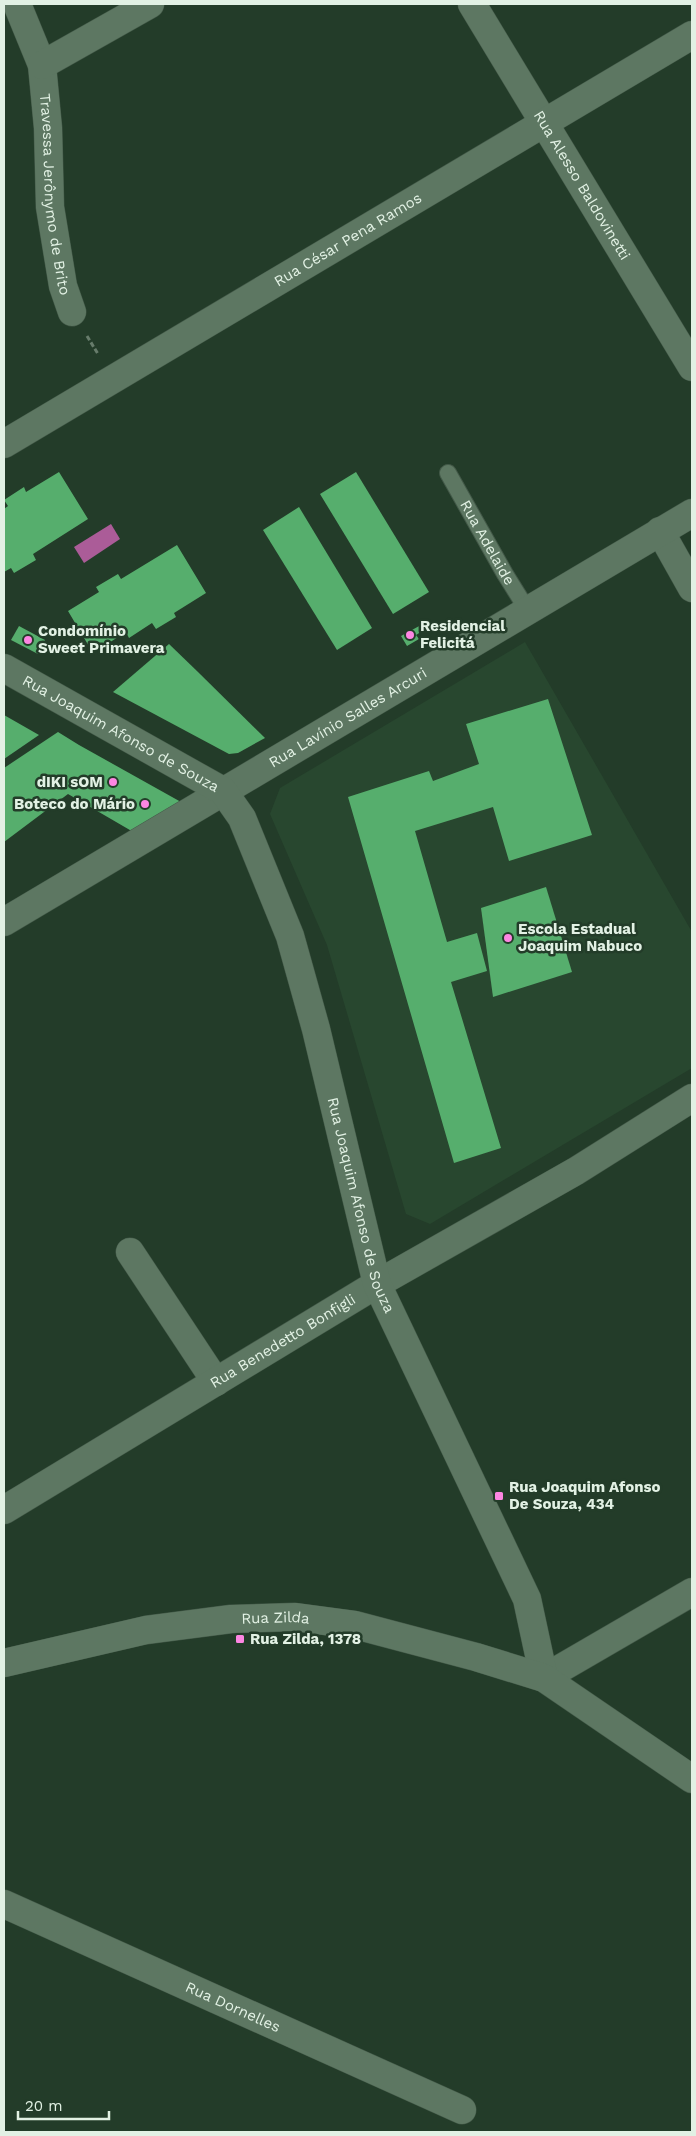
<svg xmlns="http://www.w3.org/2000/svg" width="696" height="2136" font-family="'Work Sans',sans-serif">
<rect width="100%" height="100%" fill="#233c29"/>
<path fill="#28472f" d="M525,642L692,932V1068L430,1224L406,1214L327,945L270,814L280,788Z"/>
<path fill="#ab5c98" d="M111,524L120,539L84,563L74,547Z"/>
<g fill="#56ae6d">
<path d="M59,472L88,519L33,554L36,560L14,573L11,568L4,572V509L8,506L4,500L24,487L26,492Z"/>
<path d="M356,472L429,592L393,614L320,494Z"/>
<path d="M299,507L372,628L337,650L263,530Z"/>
<path d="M177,545L206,593L174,613L176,617L156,629L152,623L129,638L126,632L93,653L68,611L99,592L96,587L118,574L121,579Z"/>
<path d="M421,625L424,630L416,635L419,639L407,646L401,636Z"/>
<path d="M19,626L45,640L38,654L11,640Z"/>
<path d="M169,644L198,672L265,738L238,753L229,754L113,692Z"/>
<path d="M548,699L592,835L509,861L493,807L415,831L447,942L477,933L487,971L451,982L501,1148L454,1163L348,797L429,771L433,781L479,764L466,724Z"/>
<path d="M4,715L39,735L4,759Z"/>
<path d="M58,732L79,745L181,802L135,833L68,794L4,842V768Z"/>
<path d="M546,887L572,972L493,997L481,908Z"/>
</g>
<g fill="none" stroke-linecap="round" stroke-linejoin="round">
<g stroke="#435948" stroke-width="18">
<g id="service">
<path id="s1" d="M448,473L505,574L528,611"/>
</g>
</g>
<g stroke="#435948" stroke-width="29">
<g id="minor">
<path id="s2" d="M17,4L42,65L48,128L50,207L63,286L72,312"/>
<path id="s3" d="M472,4L692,367"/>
<path d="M42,65L150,4"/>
<path id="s4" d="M4,444L692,35"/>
<path d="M660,531L692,588"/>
<path id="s5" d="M4,922L692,513"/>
<path d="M130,1252L216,1382"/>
<path id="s6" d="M4,1510L377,1284L576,1171L692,1098"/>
<path d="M544,1678L692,1592"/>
<path id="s7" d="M4,1904L462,2110"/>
</g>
</g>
<g stroke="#435948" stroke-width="29">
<g id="tertiary">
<path id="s8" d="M4,668L223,791L242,818L290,936L316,1029L377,1284L527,1599L544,1678"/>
</g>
</g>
<g stroke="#435948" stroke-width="29">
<g id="secondary">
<path id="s9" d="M4,1663L146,1630L231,1619L295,1617L355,1625L476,1657L544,1678L692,1779"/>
</g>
</g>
<path stroke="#677c6b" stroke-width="3" stroke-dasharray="5 2.5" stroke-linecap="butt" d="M87,336L98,354"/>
<use href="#service" stroke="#5d7762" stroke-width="16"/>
<use href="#minor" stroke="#5d7762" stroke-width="28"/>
<use href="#tertiary" stroke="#5d7762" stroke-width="28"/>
<use href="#secondary" stroke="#5d7762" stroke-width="28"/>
</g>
<g fill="#fd86e2" stroke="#233c29" stroke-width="2">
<circle cx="410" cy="635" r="5"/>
<circle cx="28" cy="640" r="5"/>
<circle cx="113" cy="782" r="5"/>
<circle cx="145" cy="804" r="5"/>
<circle cx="508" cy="938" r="5"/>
<rect x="494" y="1491" width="10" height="10" rx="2.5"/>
<rect x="235" y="1634" width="10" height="10" rx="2.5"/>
</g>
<g text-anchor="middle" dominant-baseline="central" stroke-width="5" stroke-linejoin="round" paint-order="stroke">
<g font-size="15" fill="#e2f1e4" stroke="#233c29">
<text stroke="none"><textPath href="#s3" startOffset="212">Rua Alesso Baldovinetti</textPath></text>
<text stroke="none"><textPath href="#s2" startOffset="196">Travessa Jerônymo de Brito</textPath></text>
<text stroke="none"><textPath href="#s4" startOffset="400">Rua César Pena Ramos</textPath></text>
<text stroke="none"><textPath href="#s1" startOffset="80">Rua Adelaide</textPath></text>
<text stroke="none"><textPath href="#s5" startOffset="400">Rua Lavínio Salles Arcuri</textPath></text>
<text stroke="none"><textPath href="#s8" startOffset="134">Rua Joaquim Afonso de Souza</textPath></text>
<text stroke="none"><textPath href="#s8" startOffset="690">Rua Joaquim Afonso de Souza</textPath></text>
<text stroke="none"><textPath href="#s6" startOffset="326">Rua Benedetto Bonfigli</textPath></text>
<text stroke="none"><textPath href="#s9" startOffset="276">Rua Zilda</textPath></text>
<text stroke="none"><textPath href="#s7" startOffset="251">Rua Dornelles</textPath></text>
</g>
<g font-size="15" font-weight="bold" fill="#e2f1e4" stroke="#233c29" text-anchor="start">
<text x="420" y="626">Residencial<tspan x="420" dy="17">Felicitá</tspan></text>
<text x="38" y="631">Condomínio<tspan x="38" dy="17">Sweet Primavera</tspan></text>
<text x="103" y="782" text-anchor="end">dIKI sOM</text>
<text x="135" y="804" text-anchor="end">Boteco do Mário</text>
<text x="518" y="929">Escola Estadual<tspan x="518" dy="17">Joaquim Nabuco</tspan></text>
<text x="509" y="1487">Rua Joaquim Afonso<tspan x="509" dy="17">De Souza, 434</tspan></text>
<text x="250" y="1639">Rua Zilda, 1378</text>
</g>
</g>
<rect width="696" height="2136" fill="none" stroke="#e2f1e4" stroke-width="10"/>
<path d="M18 2111v8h91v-8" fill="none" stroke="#e2f1e4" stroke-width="2.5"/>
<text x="25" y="2111" font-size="15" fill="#e2f1e4" stroke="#233c29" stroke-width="4" paint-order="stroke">20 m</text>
</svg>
